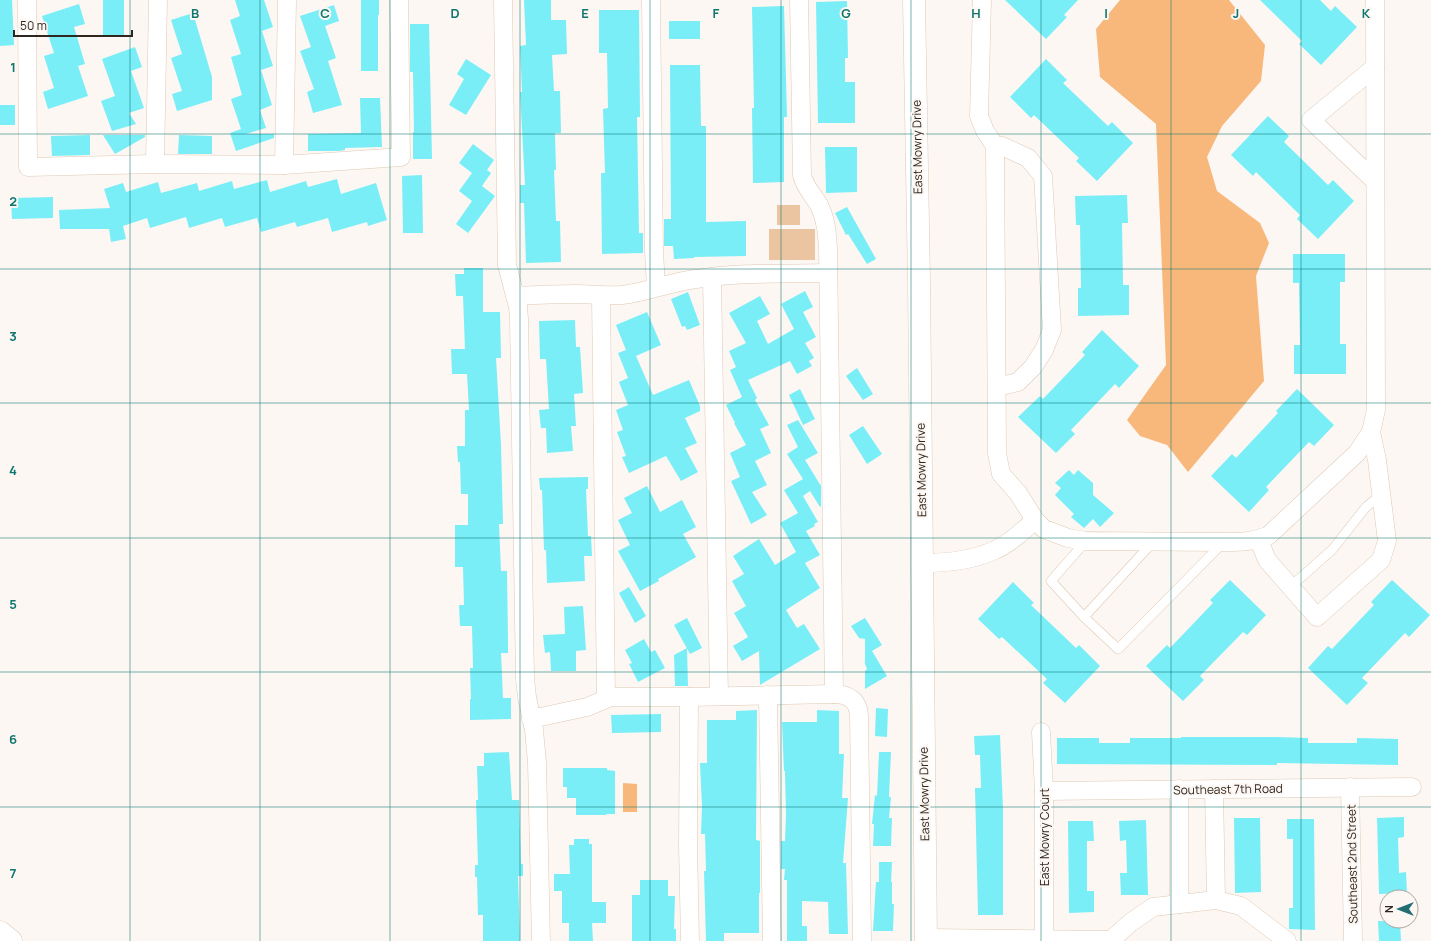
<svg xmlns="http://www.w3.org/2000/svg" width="1431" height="941" font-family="Manrope,sans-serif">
<rect width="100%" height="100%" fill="#fcf7f3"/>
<g fill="#ebc4a1">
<rect x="777" y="205" width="23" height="20"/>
<rect x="769" y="229" width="46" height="31"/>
</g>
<g fill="#f8b87c">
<path d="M1120,0H1229L1265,45L1261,81L1222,126L1207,157L1217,191L1260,223L1269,243L1256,276L1264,381L1188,472L1167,445L1140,436L1127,420L1166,365L1156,124L1100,77L1096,29Z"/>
<path d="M623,783L637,784V812H623Z"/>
</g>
<g fill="#79eef7">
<path d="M0,0H12L14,45L0,46Z"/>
<path d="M103,0H124V36L103,35Z"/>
<path d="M235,0H264L273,27L262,31L273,66L261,70L272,105L260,110L266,128L246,134H274V138L236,151L230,133L241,129L231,99L242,95L231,57L241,54L230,20L240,16Z"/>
<path d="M361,0H379V15H378V71H361Z"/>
<path d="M524,0H551V20H566L567,54L552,55L554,91H560L561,133H555L556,170H554L556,221H560L561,262L526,263L524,203H520V185H525L520,92H522L520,46L526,45Z"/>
<path d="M1005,0H1078L1064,15L1067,17L1046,39Z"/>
<path d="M1260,0H1320L1331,11L1335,6L1357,27L1321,65L1299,44L1302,41Z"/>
<path d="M847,1L848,58H845V82H855V123H818L816,2Z"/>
<path d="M79,4L85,24L74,27L85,64L78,66L88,96L48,109L43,92L54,88L44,56L54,53L42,16Z"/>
<path d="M334,5L339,21L325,26L336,58L328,61L342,105L313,113L307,92L314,89L300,51L311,47L300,16Z"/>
<path d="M784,6L787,117H784V182L753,183L752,108H754L752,7Z"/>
<path d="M599,10H639L640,117H637L639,233H643V253L602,254L601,173H605L603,109L608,108L607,53H599Z"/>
<path d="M193,13L212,77V100L177,111L172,94L182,91L171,58L182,54L171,20Z"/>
<rect x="669" y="21" width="31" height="18"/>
<path d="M410,24H429L432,159H413V132H414L413,72H410Z"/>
<path d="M135,47L142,67L131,71L144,108L129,113L136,124L112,131L101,101L115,96L102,59Z"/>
<path d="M466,59L491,75L466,115L449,105L464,79L457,74Z"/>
<path d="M1046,59L1067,80L1063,83L1108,126L1112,122L1133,143L1097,181L1076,161L1079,158L1034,115L1031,118L1010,97Z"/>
<path d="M670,65H700L701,126H706V222L746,221V256L694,257V258L674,259L673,246H664V219H671Z"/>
<path d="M360,98H380L382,147L345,148V150L339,151H308V134L361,133Z"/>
<rect x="0" y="105" width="15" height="20"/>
<path d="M1268,116L1289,136L1284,142L1328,185L1333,180L1354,201L1318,239L1297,219L1300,215L1256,172L1253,176L1231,155Z"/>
<path d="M90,135V155L52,156L51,136Z"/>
<path d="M103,135H145V137L115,154Z"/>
<path d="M179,135L212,136V154H178Z"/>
<path d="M473,144L494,160L487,170L491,173L482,186L495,196L468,233L456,224L472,201L459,191L472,173L459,163Z"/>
<path d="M825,147H857V192L826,193Z"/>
<path d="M422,175L423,233H403L402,176Z"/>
<path d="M337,179L341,194L376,183L387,220L368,226L367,222L332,232L328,218L297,227L295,222L261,232L257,218L225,227L222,218L189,228L186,217L150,228L147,218L123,226L126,239L111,242L109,229H60L59,210L110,208L104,189L123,183L126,192L158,182L161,193L197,183L199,191L232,181L234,189L267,180L270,192L306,181L308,187Z"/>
<path d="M1127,195L1128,223H1122L1123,285H1129V315L1078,316V288H1081L1080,225H1076L1075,196Z"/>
<path d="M53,197V218L12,219L11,198Z"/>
<path d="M847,207L876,259L867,264L848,234L846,235L835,213Z"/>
<path d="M1293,254H1345V282H1340V344H1346V374H1294V345H1300L1299,283H1293Z"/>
<path d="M464,268H483V312H500L501,358H496L501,445L503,524H499L501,571H507L508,642V653H501L503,698H511V719L470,720V699H471L470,668H473L472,626H460L459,605H464L463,567H455V525H468V494H461L460,462H458L457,446H465V410H469L467,374H452L451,349H465L463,296H456L455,274H464Z"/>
<path d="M805,291L813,307L803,312L816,337L805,343L814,358L809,361L812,366L797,374L790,361L748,380L757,398L755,400L769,425L760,429L771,453L755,461L767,485L752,492L767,515L751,524L731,481L740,477L730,453L746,445L734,423H735L726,405L742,397L730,370L736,367L729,351L746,343L729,313L760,296L770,314L757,321L768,344L794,329L781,304Z"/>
<path d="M688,292L700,325L687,330L685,326L682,327L671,299Z"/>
<path d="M647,312L661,345L636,356L653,395L689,380L700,406V411L685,418L697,443L685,448L698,472L681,481L666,456L629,473L622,457L626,456L617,432L623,430L616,410L628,405L619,382L628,378L618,353L626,350L616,325Z"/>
<path d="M575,320L576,347H580L583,393L574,394L576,426H571L573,451L547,453L546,428H541L539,410L549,409L546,359H540L539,321Z"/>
<path d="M1102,330L1139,366L1119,388L1115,384L1071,430L1075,434L1056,453L1018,417L1040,396L1043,399L1085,355L1082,352Z"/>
<path d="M857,368L873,394L863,400L846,376Z"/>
<path d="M800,389L815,419L803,425L789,395Z"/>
<path d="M1297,389L1334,425L1314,446L1309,442L1266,487L1269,490L1249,512L1211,476L1232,454L1236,458L1278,413L1276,411Z"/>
<path d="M798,420L818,453L805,460L821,486V506L820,507L810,491L803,496L818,522L814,524L815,526L806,531L820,555L805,563L820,588L786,610L797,628L804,624L820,649L760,685L759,651L742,661L733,646L748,637L734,613L746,606L732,581L744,574L733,556L759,539L775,565L796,552L780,523L798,513L784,490L803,479L787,454L798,447L787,425Z"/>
<path d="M863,426L882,454L867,464L849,435Z"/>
<path d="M1069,470L1074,475L1078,470L1093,483V495L1114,513L1100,527L1093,519L1084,528L1071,517L1074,514L1055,495L1061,488L1055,483Z"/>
<path d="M588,477V489H586L588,536H591L592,556H584L585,581L547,583L546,550H544L542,490H540L539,478Z"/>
<path d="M647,486L660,512L682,500L696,527L683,534L696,557L658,579L659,581L640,591L618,551L630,545L618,520L632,513L624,498Z"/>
<path d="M1230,580L1266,615L1247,635L1243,632L1200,676L1204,680L1183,701L1146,666L1167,645L1170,648L1213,603L1210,600Z"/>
<path d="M1392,580L1430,615L1409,637L1405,633L1362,678L1368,683L1347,705L1308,668L1328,646L1332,649L1374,605L1371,602Z"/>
<path d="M1013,582L1034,603L1031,605L1076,648L1079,645L1100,666L1065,703L1043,683L1047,679L1002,637L999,639L978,619Z"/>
<path d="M629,587L646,616L635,623L619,593Z"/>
<path d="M583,606L586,650L576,651V671H551L550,652L545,653L543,635L565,634L564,607Z"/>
<path d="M687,618L702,648L690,654L674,625Z"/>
<path d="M865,618L882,645L872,651L887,676L865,689V671L867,669L865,664V639L859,638L851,626Z"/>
<path d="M644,639L651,652L655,650L665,668L638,682L629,664L632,663L625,650Z"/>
<path d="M687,648L688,686H675L674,655Z"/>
<path d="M876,708L888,709L887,737L875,736Z"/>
<path d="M757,710L756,840L760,841V893H759V933H724V941H706L704,871H706L705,834H701L702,806L700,763H707V720H736V711Z"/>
<path d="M817,710L839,711V754H844L842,798H848L843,863H846L848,934H829L828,902L802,901V926H807V941H787V880H784L785,869H781V841H785L786,815L785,771H784L782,722H817Z"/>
<path d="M661,714V732L612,733L611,715Z"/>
<path d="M1000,735L1003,809V915H978L975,788H981L980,755H975L974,736Z"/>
<path d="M1181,737H1277L1308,738V743H1357V738L1398,739V765L1277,763V765L1057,764V738H1099V743H1130V738H1181Z"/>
<path d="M509,752L512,800H519L521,864H523V876H518L520,941H483V915H478L477,877H475V865H478L476,800H478L477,766H484V753Z"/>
<path d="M879,752H891L889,797H891L889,818H892L891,846H873L874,824H872L875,795L877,796Z"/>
<path d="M563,768H607V770L615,771V814H606V815H576V798H567V787H563Z"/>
<path d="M1404,817V837L1398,838L1399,873L1406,872L1407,893L1379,894L1377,818Z"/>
<path d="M1234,818H1260L1261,892L1235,893Z"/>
<path d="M1287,819H1314L1315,930L1289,929V908H1293V839H1287Z"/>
<path d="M1146,820L1148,895H1121L1120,873H1127L1126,840L1120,841L1119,821Z"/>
<path d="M1068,821H1093L1094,841H1087V891H1094V912L1069,913Z"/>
<path d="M574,839H589V844H592V902H606V923H592L593,941H569V923H562V891H554V874H570L569,845H574Z"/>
<path d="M879,862H892L891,882H892V904H894L893,931H873L876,882H879Z"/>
<path d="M640,880H668V896H675L674,929H676V941H632V895H640Z"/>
<path d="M1378,921H1400L1401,941H1379Z"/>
</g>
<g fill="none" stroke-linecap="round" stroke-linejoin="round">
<g stroke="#dfc8b3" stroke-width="10">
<g id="lane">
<path d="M1153,542L1084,617L1118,649L1223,543"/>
<path d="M1290,587L1332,550L1366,507L1381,495"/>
<path d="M1084,617L1051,581L1086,541"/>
</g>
</g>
<g stroke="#dfc8b3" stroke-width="19">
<g id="street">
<path d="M27,0L28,167L155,164L284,165L401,157L399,0"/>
<path d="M503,0L507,265L518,307L519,319L525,679L527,697L534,730L537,762L541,941"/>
<path d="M651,0L654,251L656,287"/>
<path d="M799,0L802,175C804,186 813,195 819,205C826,219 827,233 828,248L834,694"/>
<path d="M982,0L979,116L985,131L995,146L997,453L1001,474L1018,493L1035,520L1044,529L1068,538L1086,541L1225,542C1241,542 1254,542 1269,535L1357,453L1371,432L1376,410L1375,0"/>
<path d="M1375,67L1311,120L1375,181"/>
<path d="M995,146H1002L1028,158L1043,176L1052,330L1044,350L1033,367L1018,382L997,387"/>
<path d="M155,164L158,0"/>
<path d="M284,165L287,0"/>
<path d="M712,277L719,696"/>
<path d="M515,296C535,295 556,294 576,294C592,294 606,296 622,295C647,292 671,282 696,279C739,272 784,274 828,273"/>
<path d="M601,296L606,698"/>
<path d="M1259,540L1267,560L1317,617L1381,560L1387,541L1377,460L1371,432"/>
<path d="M922,563C944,563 974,560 995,550C1009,544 1023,531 1035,520"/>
<path d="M768,695L772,941"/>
<path d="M689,697L688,845L690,941"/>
<path d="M531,719L587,707L611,697H689L834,694C848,694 858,700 859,715L862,941"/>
<path d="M1041,732L1044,791V941"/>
<path d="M1350,787L1353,941"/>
<path d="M1179,789V904"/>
<path d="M1214,789L1216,900"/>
<path d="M1044,791L1412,787"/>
<path d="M925,938L1110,940"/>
<path d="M1110,941L1130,923L1153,907L1216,900L1241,906L1287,941"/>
</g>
</g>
<g stroke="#dfc8b3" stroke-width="23">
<path id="secondary" d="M914,0L919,281L926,941"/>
</g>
<g stroke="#dfc8b3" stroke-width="23">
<path id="highway" d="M0,932L11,941"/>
</g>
<use href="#lane" stroke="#fff" stroke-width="9"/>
<use href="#street" stroke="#fff" stroke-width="18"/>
<use href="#secondary" stroke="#fff" stroke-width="22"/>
<use href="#highway" stroke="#fff" stroke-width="22"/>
</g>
<path fill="none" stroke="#0f766e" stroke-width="1" stroke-opacity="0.55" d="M130,0V941M260,0V941M390,0V941M520,0V941M650,0V941M781,0V941M911,0V941M1041,0V941M1171,0V941M1301,0V941M0,134H1431M0,269H1431M0,403H1431M0,538H1431M0,672H1431M0,807H1431"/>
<g text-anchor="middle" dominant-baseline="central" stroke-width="4" stroke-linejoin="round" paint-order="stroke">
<g font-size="12" fill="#2f261e" stroke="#fcf7f3">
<text transform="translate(917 147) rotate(-91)">East Mowry Drive</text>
<text transform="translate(921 470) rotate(-91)">East Mowry Drive</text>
<text transform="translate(1228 789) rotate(-1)">Southeast 7th Road</text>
<text transform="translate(924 794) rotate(-91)">East Mowry Drive</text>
<text transform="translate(1044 837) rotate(-90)">East Mowry Court</text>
<text transform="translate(1352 864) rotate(-91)">Southeast 2nd Street</text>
</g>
</g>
<g font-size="13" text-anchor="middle" font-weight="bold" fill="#0f766e" stroke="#fcf7f3" stroke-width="4" stroke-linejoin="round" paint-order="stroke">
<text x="195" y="18">B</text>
<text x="325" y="18">C</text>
<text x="455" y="18">D</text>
<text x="585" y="18">E</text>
<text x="716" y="18">F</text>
<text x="846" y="18">G</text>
<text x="976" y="18">H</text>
<text x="1106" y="18">I</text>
<text x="1236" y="18">J</text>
<text x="1366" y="18">K</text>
<text x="13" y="72">1</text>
<text x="13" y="206">2</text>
<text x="13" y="341">3</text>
<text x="13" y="475">4</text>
<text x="13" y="609">5</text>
<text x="13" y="744">6</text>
<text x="13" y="878">7</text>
</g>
<g transform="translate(1399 909) rotate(270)"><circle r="19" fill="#fcf7f3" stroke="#aaa39e"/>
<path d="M0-3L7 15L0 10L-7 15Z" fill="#226e73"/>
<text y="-6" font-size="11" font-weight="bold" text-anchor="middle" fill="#2f261e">N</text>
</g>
<path d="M14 30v6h118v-6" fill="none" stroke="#2f261e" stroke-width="2"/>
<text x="20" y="30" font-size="12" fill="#2f261e" stroke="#fcf7f3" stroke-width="3" paint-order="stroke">50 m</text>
</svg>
